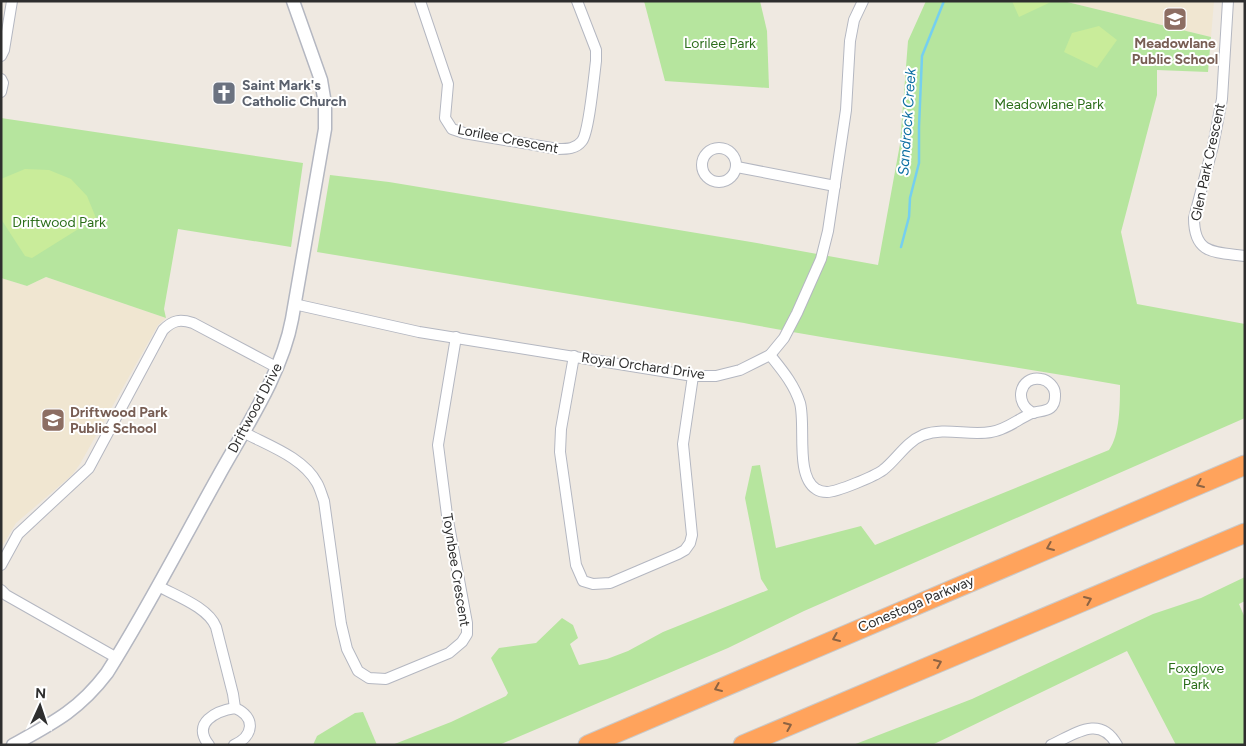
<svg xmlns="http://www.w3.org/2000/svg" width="1246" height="746" font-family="Figtree,sans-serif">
<rect width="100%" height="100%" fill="#efe9e1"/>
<g fill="#f0e6d1">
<path d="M1063,1H1214L1211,37Z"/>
<path d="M46,277L166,318L158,325L80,464L72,475L16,523L1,548V278L27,286Z"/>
</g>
<g fill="#b6e59e">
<path d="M644,1H760L767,31L769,88L665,81Z"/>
<path d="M926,1H1063L1211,37L1208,72L1157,70V95L1121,232L1137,304L1245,324V418L804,611L728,648L499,745H392L451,722L506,696L508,693L491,658L499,648L536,643L562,618L573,625L578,638L570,644L579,665L607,659L628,651L663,632L768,590L761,579L745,498L752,466L760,465L776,548L861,526L875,545L1109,450C1120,435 1120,404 1120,385C995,362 869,347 744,323L317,252L330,175L389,182L751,242L878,265L900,144L908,41Z"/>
<path d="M1,118L303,163L291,247L178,229L164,309L166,318L46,277L27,286L1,278Z"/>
<path d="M1245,577V601L1239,604L1245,618V745H1176L1127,651L932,745H853L972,699L1153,614L1201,598Z"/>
<path d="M363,712L377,745H313L317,736L355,713Z"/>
</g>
<g fill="#c9ec9a">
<path d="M1012,1H1053L1019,17Z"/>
<path d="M1099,26L1117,40L1097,68L1064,52L1072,33Z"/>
<path d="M25,169L49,170L71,179L87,196L96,218L32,258L25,256L1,219V179Z"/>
</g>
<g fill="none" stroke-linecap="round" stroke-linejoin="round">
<path stroke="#75cff0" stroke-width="2.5" d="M901,247L909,217L910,198L919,163V127L922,56L944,1"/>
<g stroke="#b4b7c1" stroke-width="12">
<g id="minor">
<path d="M420,1L448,84L445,118L452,129L464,133L558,149C567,149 576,149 582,141C589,132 594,76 596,61V50L577,1"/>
<path d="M1228,1L1222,99L1213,146L1194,218C1194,255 1215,252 1245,256"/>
<path d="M1,56L4,50L12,1"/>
<path d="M1,79L3,83L1,92"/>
<circle cx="719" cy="165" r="17"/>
<path d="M737,167L835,186"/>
<path d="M294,304L419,332L693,376H716L740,370L770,355L784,338L797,313L821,259L828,231L846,110L850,41L854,20L863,1"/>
<path d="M770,355C782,370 794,384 800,403C806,425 795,476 816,489C819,491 824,492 827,492C837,492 875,476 883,470C897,459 906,442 923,435C945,427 969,436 991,432C1006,430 1018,419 1032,413C1042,410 1056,413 1055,394C1055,387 1048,380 1041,379C1019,375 1013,405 1034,413"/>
<path d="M574,356L561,429L560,452L576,565L583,581L593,584L610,583L678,554L685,550L690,543L692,535L683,444L693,376"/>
<path d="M243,432C267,445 303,457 317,483C320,488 322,496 324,501L341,624L347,649L358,671L369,678L386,679L449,653L462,642L467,634V623L447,515L438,445L456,337"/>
<path d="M1,565L18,534L89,468L163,330C173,320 180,319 193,323L278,368"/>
<path d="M158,586C176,596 208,607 216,627L233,694L235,708"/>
<path d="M1,590L6,595L117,658"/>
<path d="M209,745C191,723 216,711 235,708C256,717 254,736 234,745"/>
<path d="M1051,745C1075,734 1100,714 1117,745"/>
</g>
</g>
<g stroke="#b4b7c1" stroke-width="15">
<path id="tertiary" d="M13,745C53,723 79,710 107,673C147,610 181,543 218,477C245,428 282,374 292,319L325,129V104L321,80L293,1"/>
</g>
<g stroke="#c9c9c9" stroke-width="21">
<g id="motorway">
<path d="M588,745L1245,465"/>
<path d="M743,745L1245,533"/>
</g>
</g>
<use href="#minor" stroke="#fff" stroke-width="10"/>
<use href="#tertiary" stroke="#fff" stroke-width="12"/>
<use href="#motorway" stroke="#ffa35c" stroke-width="19"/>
</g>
<defs><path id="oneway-chevron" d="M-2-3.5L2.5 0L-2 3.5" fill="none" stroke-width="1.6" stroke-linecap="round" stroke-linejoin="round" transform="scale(1.25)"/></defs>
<g stroke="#8c6343">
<use href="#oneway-chevron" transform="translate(1200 484) rotate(157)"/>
<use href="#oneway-chevron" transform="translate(1050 547) rotate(157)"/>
<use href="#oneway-chevron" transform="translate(1088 600) rotate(-23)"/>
<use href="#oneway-chevron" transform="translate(836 638) rotate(157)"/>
<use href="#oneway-chevron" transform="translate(938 663) rotate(-23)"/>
<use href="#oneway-chevron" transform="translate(718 688) rotate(157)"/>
<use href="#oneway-chevron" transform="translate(788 726) rotate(-23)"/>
</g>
<defs>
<g id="school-square" transform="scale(1.25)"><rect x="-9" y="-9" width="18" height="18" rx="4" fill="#8d6e63" stroke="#fff"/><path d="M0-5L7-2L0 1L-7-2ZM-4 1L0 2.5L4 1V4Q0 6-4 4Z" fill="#fff"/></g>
<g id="church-square" transform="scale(1.25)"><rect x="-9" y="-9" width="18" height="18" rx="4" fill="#6b7280" stroke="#fff"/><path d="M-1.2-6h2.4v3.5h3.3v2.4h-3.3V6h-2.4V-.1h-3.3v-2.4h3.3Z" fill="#fff"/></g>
</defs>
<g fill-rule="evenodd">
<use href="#school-square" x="1175" y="19"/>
<use href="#church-square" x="224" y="93"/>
<use href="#school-square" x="53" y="420"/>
</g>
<g text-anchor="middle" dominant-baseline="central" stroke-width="4" stroke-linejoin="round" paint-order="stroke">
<g font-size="14" fill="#2c6e1b" stroke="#fff">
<text x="720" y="43">Lorilee Park</text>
<text x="1049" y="104">Meadowlane Park</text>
<text x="59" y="222">Driftwood Park</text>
<text x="1196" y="668">Foxglove<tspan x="1196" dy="16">Park</tspan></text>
</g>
<g font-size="14" font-weight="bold" fill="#785e54" stroke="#fff">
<text x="1175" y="43">Meadowlane<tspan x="1175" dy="16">Public School</tspan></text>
<text x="70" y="412" text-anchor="start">Driftwood Park<tspan x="70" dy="16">Public School</tspan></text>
</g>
<g font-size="14" font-weight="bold" fill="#5b616d" stroke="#fff" text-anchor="start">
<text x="242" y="85">Saint Mark's<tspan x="242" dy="16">Catholic Church</tspan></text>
</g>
<g font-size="14" fill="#2e2e2e" stroke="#fff">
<text transform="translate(508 139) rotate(11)">Lorilee Crescent</text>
<text transform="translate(1208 162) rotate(-78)">Glen Park Crescent</text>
<text transform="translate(643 366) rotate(8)">Royal Orchard Drive</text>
<text transform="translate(255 408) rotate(-62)">Driftwood Drive</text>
<text transform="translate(456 570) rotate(81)">Toynbee Crescent</text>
<text transform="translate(916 604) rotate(-23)">Conestoga Parkway</text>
</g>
<g font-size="15" font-style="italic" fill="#0d6fa3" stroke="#fff">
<text transform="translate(907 122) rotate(-86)">Sandrock Creek</text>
</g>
</g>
<rect width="1246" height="746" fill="none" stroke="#2e2e2e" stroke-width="5"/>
<g transform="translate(40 706) rotate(3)" stroke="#ffffff" stroke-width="4" paint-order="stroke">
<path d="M0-4L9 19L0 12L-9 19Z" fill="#2e2e2e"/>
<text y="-8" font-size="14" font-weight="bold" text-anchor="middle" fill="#2e2e2e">N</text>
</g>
</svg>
